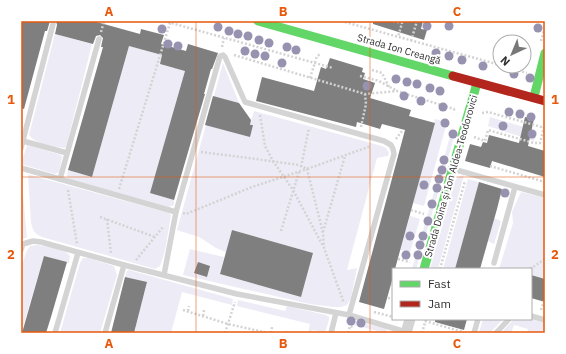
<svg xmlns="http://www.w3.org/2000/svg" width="566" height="354" font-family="'IBM Plex Sans',sans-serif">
<rect width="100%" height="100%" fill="#fff"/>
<g fill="#edecf6">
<path d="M55,34L92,44L66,147L64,148C54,147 35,144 29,135Z"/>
<path d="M161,44L165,45L160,64L173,68L187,64L151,193L174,200V205L169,207L68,179L67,176L68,170L92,177L129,46L158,54Z"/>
<path d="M223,63L239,103L220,98L212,126L252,125H250L254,111L382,146L386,148L389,153L388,156L377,158L347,270L357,268L351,298L347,305L341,307H333L310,304L183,275L190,249L224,257L220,274L301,297L313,253L232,230L226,252L216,248L199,237L177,230Z"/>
<path d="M490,117L537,131L534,141L488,126Z"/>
<path d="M435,119L447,122L424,206L413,203Z"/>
<path d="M451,133L455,134L416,269H412Z"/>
<path d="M27,145L61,155L62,157L59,172L55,174L21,164Z"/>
<path d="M21,175L27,237L21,240Z"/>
<path d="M28,175H30L169,213L171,215L165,251L160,266L155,269L42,237C35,234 33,231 31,223Z"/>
<path d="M464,175L438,269H430L455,181L458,177Z"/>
<path d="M468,179L479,182L455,269H443Z"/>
<path d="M521,192L545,198V279L531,275V269H499L513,223L512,212Z"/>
<path d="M410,216L420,219L410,252L400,250Z"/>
<path d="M494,218L501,221L494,244L488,241Z"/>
<path d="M37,245C45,246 66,249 70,256L69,263L44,256L21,333C21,310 16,264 30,246Z"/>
<path d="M83,258H88L114,266L117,275L100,333H60L80,263Z"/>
<path d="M129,270L233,299L232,305L182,292L171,333H134L147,283L125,277L127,271Z"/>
<path d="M238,300L285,311L287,306L326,315L329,317V320L325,333L313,330L312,333H308L310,324L237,306Z"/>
<path d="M483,319H503L490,333H479Z"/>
<path d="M514,319H530L545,323V333H527L528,329L514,325L511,333H501Z"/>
<path d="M350,320L387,329L386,333L349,324Z"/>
</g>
<g fill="#7f7f7f">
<path d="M21,21H50L47,31H45L24,109L21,108Z"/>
<path d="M56,21H93L140,34L141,29L164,35L161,44L186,51L188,44L218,53L212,69H211L204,94H205L174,200L150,193L185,71L160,64L162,55L129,46L92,177L68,170L103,47H101L103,38L100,35L96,36L93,44L55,34L57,25Z"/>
<path d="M373,21H423L421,29L427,30L424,40L373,24Z"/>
<path d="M330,58L363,68L362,72L365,73L363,79L375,83L370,98L411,110L409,116L435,123L395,269H393V277L384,309L359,302L405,130L382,124L380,129L357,122L356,127L256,101L262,77L314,91L321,67L326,69Z"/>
<path d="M213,96L239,103L251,120L250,125H253L250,137L205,125Z"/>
<path d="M525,117L534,119L528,146L545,151V177L492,161L490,168L465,161L470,144L481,147L483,142L487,143L489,135L519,143Z"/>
<path d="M479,182L502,189L497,209L480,269H455Z"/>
<path d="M232,230L313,253L301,297L220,274Z"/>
<path d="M44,256L67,262L51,317L46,333H22Z"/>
<path d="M198,262L210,266L207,277L194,273Z"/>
<path d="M531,275L545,279V302L531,298Z"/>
<path d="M125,277L147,282L134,333H111Z"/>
<path d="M435,319H467L464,330L435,322Z"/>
</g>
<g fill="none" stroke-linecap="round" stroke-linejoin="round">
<g stroke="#d3d3d3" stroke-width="2.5" stroke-dasharray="2 2" stroke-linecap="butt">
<path d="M164,21L333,68"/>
<path d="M341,21L500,65"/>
<path d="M393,21L402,23L398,37"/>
<path d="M101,32L104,21"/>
<path d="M411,41L417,21"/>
<path d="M541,41L545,27"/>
<path d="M222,47L224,38"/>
<path d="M234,55L365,94L397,91L454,109V111"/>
<path d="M503,66L527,73"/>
<path d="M372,70L382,73L389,87"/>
<path d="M360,76L379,81L397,91"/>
<path d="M310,78L317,56L321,54"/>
<path d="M482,113L488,112L545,128"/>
<path d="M260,115L265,146L273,161L293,190L323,246"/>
<path d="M361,127L366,104L365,94"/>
<path d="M474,137L485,141L488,130L534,143H540L544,127"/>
<path d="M396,139L401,132H404"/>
<path d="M201,152L256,159L299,165L307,169L371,146"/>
<path d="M490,166L545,182"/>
<path d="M301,167L309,128"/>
<path d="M119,189L170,23"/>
<path d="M68,190L77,244"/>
<path d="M411,210L424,214"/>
<path d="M183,213L186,214L252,187L307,169L323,233L324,248L344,303"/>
<path d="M100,217L155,237"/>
<path d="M107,219L111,253"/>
<path d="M281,231L299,172"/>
<path d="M323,232L345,156"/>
<path d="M398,259L410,262"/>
<path d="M136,260L163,227"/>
<path d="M440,269L465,181"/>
<path d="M530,269L545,259"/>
<path d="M388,298L393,299"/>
<path d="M183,310L228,324L268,333"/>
<path d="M541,310L544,301"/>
<path d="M188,311L189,306"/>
<path d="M374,312L393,317"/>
<path d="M203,316L204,310"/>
<path d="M425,321L463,332"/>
<path d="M225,333L235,302"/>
<path d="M271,333L272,327"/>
<path d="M286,333V331"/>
<path d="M348,333L350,326L354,327"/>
<path d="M422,333L426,319"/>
</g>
<g stroke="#d4d4d4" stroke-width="5.5">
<path d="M23,141L67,153"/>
<path d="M21,148L53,24"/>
<path d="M21,168L176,212"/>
<path d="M453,169L545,195"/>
<path d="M60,179L99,39"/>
<path d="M21,250L23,244L33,241L41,242L124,265L237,294L349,315L406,332"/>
<path d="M494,263L515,187"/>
<path d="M164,275L176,212L220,56L223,55L225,57L245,102L384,141L391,145L393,149L394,154L349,315"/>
<path d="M531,316L545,320"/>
<path d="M55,333L78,253"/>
<path d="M105,333L124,265"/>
<path d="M331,333L336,313"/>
<path d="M474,333L478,319"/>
<path d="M496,333L509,319"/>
</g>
<path stroke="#d4d4d4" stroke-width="11" d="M406,333L410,319"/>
<g stroke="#63d668" stroke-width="9">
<path d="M258,21L453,76"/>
<path d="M534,97L545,53"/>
<path d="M424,269L477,83"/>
</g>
<path stroke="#b3261e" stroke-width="9" d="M453,76L545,101"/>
</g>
<g fill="#9792b0">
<circle cx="427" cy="26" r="4.5"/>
<circle cx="449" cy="26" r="4.5"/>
<circle cx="218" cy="27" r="4.5"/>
<circle cx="538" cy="28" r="4.5"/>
<circle cx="162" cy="29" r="4.5"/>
<circle cx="229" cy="31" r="4.5"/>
<circle cx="238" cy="34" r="4.5"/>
<circle cx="248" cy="36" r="4.5"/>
<circle cx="259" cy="40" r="4.5"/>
<circle cx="269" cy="43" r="4.5"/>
<circle cx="168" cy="44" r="4.5"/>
<circle cx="178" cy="46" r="4.5"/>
<circle cx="287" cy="47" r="4.5"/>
<circle cx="296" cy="50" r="4.5"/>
<circle cx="245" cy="51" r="4.5"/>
<circle cx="436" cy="53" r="4.5"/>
<circle cx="255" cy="54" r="4.5"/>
<circle cx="265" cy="56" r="4.5"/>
<circle cx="449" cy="56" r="4.5"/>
<circle cx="462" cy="60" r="4.5"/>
<circle cx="282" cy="63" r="4.5"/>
<circle cx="483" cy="66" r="4.5"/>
<circle cx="514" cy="74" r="4.5"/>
<circle cx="530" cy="78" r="4.5"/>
<circle cx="396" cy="79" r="4.5"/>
<circle cx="407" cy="82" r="4.5"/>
<circle cx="417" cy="84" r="4.5"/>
<circle cx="367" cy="86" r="4.5"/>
<circle cx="430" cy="88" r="4.5"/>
<circle cx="440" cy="91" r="4.5"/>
<circle cx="404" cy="96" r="4.5"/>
<circle cx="421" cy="101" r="4.5"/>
<circle cx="443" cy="107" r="4.5"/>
<circle cx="509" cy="112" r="4.5"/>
<circle cx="520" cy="114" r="4.5"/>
<circle cx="531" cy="117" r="4.5"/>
<circle cx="445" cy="123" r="4.5"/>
<circle cx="503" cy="126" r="4.5"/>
<circle cx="453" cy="134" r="4.5"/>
<circle cx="532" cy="134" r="4.5"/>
<circle cx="444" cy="160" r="4.5"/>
<circle cx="442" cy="170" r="4.5"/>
<circle cx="439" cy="179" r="4.5"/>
<circle cx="424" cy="185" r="4.5"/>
<circle cx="437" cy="188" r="4.5"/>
<circle cx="505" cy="193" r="4.5"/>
<circle cx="432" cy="204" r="4.5"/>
<circle cx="428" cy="221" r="4.5"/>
<circle cx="410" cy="236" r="4.5"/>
<circle cx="423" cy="236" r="4.5"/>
<circle cx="420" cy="245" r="4.5"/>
<circle cx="406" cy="255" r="4.5"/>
<circle cx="418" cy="255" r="4.5"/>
<circle cx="351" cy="321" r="4.5"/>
<circle cx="361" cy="323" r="4.5"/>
</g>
<path fill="none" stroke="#e8590c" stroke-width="1" stroke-opacity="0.55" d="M196,21V333M370,21V333M21,177H545"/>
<g text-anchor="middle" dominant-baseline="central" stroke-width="4" stroke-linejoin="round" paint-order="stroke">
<g font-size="10" fill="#303030" stroke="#fff">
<text transform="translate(399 49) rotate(16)">Strada Ion Creangă</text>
<text transform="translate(451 176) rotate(-74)">Strada Doina și Ion Aldea-Teodorovici</text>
</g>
</g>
<rect width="566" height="354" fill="none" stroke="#ffffff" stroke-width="44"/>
<rect x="392" y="268" width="140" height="52" fill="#ffffff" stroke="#acacac"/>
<rect x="400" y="281" width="20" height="6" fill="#63d668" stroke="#acacac"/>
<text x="428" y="288" font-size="12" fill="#303030">Fast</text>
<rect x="400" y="301" width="20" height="6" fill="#b3261e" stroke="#acacac"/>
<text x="428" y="308" font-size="12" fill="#303030">Jam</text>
<g transform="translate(512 54) rotate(224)"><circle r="19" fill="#ffffff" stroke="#acacac"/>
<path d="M0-3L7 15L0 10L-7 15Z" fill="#787878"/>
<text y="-6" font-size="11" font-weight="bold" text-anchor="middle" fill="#303030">N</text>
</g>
<rect x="22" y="22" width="522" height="310" fill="none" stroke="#e8590c" stroke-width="1.5"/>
<g font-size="13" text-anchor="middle" font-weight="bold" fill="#e8590c">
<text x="109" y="16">A</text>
<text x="283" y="16">B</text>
<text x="457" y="16">C</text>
<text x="11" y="104">1</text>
<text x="555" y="104">1</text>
<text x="11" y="259">2</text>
<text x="555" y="259">2</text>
<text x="109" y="348">A</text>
<text x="283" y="348">B</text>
<text x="457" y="348">C</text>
</g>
</svg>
